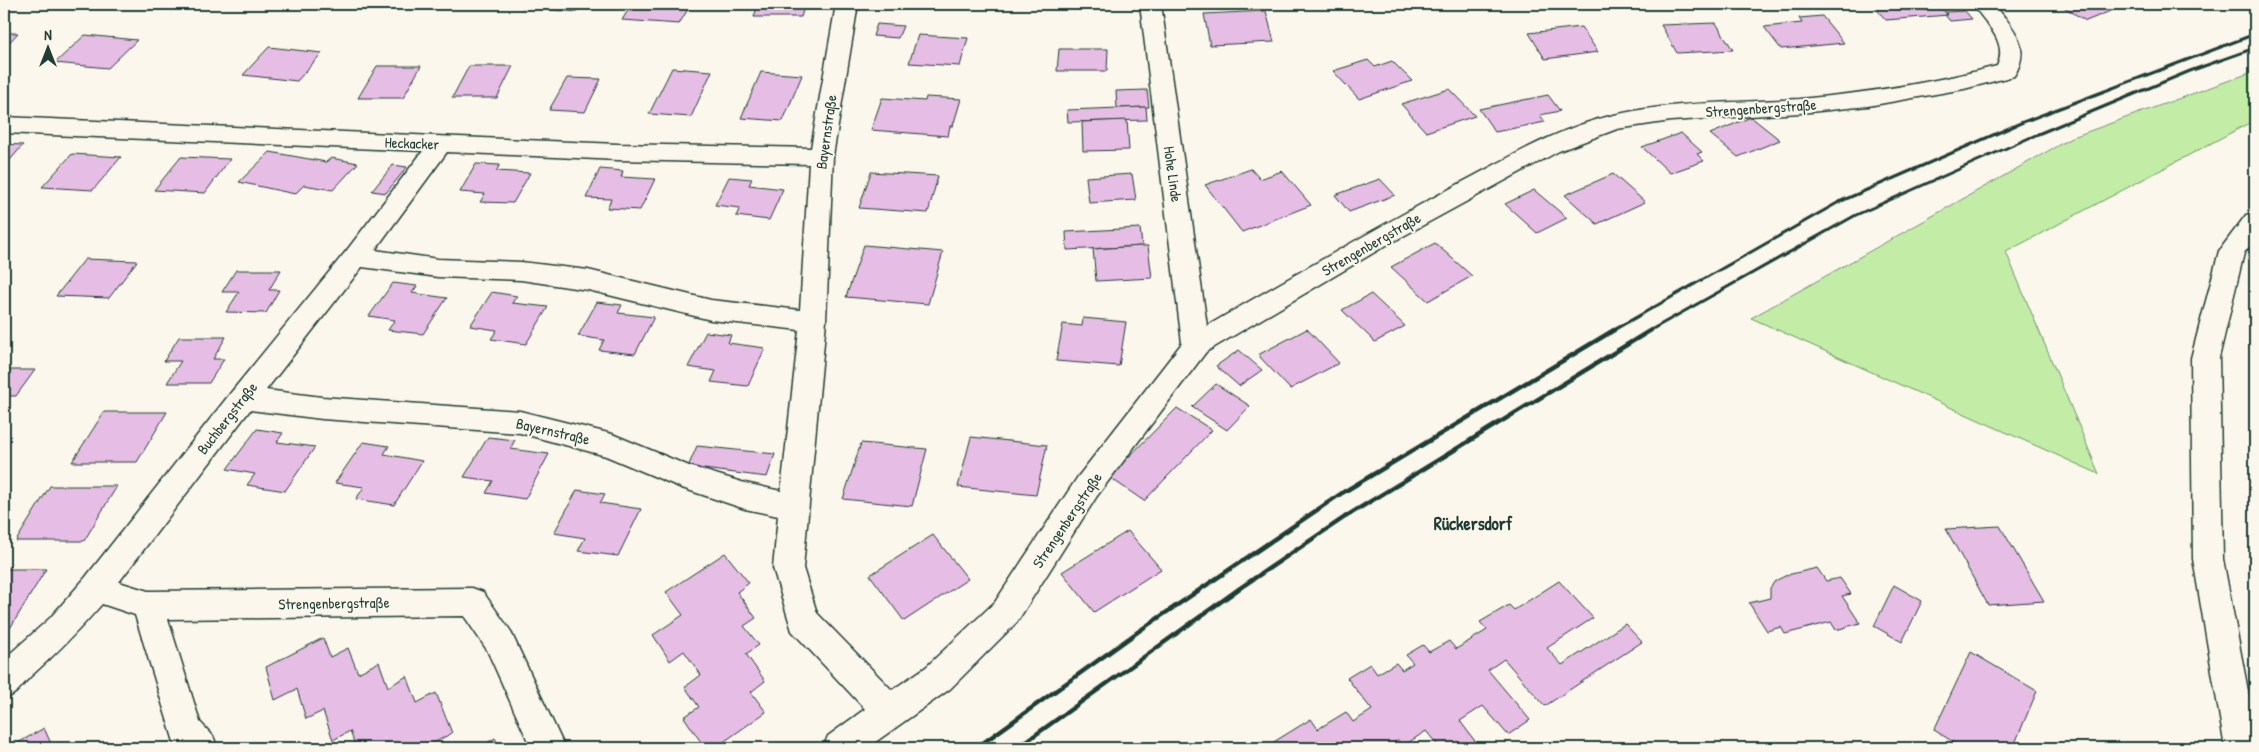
<svg xmlns="http://www.w3.org/2000/svg" width="2259" height="752" font-family="'Patrick Hand',sans-serif">
<rect width="100%" height="100%" fill="#fbf7ec"/>
<filter id="ink" filterUnits="userSpaceOnUse"><feTurbulence type="fractalNoise" baseFrequency=".02" numOctaves="2"/><feDisplacementMap in="SourceGraphic" scale="10" xChannelSelector="R" yChannelSelector="G"/><feConvolveMatrix kernelMatrix="1 2 1 2 8 2 1 2 1" color-interpolation-filters="sRGB"/></filter>
<g filter="url(#ink)">
<path fill="#c3eca7" stroke="#71946e" d="M2255,71V120L2006,252L2099,474L1751,318L2073,137Z"/>
<g fill="#e6bde4" stroke="#1f3d34">
<path d="M523,4H582L577,12L521,7Z"/>
<path d="M632,4H691L679,24L622,20Z"/>
<path d="M758,4H805L801,17H754Z"/>
<path d="M1872,4H1937L1948,15L1886,20Z"/>
<path d="M2059,4H2123L2125,5L2086,21Z"/>
<path d="M1266,11L1274,42L1210,45L1204,14Z"/>
<path d="M1965,11L1972,19L1950,21L1945,15H1948L1945,12Z"/>
<path d="M1822,16L1844,43L1781,49L1764,27L1802,23L1799,18Z"/>
<path d="M1716,23L1733,50L1677,53L1661,25Z"/>
<path d="M877,24L903,26L898,38L873,36Z"/>
<path d="M1581,27L1598,52L1545,59L1529,33Z"/>
<path d="M4,33H18L4,48Z"/>
<path d="M85,35L137,40L108,68L55,63Z"/>
<path d="M918,35L968,38L960,66L909,63Z"/>
<path d="M269,47L322,53L297,81L243,75Z"/>
<path d="M1059,49H1108L1107,71H1057Z"/>
<path d="M1368,60L1375,67L1392,61L1412,81L1359,99L1333,71Z"/>
<path d="M377,66H421L403,98H358Z"/>
<path d="M469,66H513L497,98H452Z"/>
<path d="M672,68L712,71L691,117L649,114Z"/>
<path d="M761,72L802,75L783,121L741,118Z"/>
<path d="M567,78L601,79L585,112L549,110Z"/>
<path d="M1449,89L1475,116L1426,132L1401,104Z"/>
<path d="M1147,90L1149,107L1117,108L1116,91Z"/>
<path d="M1548,95L1560,111L1540,115L1545,122L1495,132L1479,109Z"/>
<path d="M926,97L961,99L953,126H950L948,136L871,130L882,98L925,101Z"/>
<path d="M1146,107L1147,120L1068,122L1067,110Z"/>
<path d="M1751,117L1780,140L1738,157L1710,134Z"/>
<path d="M1127,120L1129,150L1083,151L1082,122Z"/>
<path d="M1681,133L1702,152L1697,154L1704,161L1670,173L1642,147Z"/>
<path d="M4,144L23,145L4,167Z"/>
<path d="M270,152L326,162L331,158L358,163L333,190L304,185L295,194L239,182Z"/>
<path d="M72,154L121,157L93,190L42,187Z"/>
<path d="M181,157L230,159L205,193L154,190Z"/>
<path d="M476,164L500,165L496,171L530,173L513,203L480,202L485,194L460,192Z"/>
<path d="M393,165L407,167L386,193L372,191Z"/>
<path d="M600,169L623,171L621,177L655,179L640,210L607,208L611,199L586,198Z"/>
<path d="M1251,169L1260,179L1282,171L1311,205L1242,232L1205,185Z"/>
<path d="M871,172L938,176L928,213L859,208Z"/>
<path d="M1132,174L1136,200L1089,203L1086,177Z"/>
<path d="M1613,174L1645,202L1597,224L1565,195Z"/>
<path d="M729,177L752,179L749,185L783,189L769,220L736,216L740,208L715,205Z"/>
<path d="M1380,179L1395,195L1349,212L1335,195Z"/>
<path d="M1534,190L1567,218L1537,233L1505,204Z"/>
<path d="M1140,228L1142,246L1067,250L1066,232Z"/>
<path d="M1435,243L1472,276L1428,301L1391,267Z"/>
<path d="M864,245L943,252L928,304L846,297Z"/>
<path d="M1142,246H1148L1152,278L1096,281L1093,249Z"/>
<path d="M85,259L137,261L109,298L56,296Z"/>
<path d="M236,270H281L269,290H279L266,313L226,312L239,292H222Z"/>
<path d="M393,283L417,286L412,293L447,298L423,334L388,330L395,320L369,316Z"/>
<path d="M492,292L517,296L512,303L548,307L526,344L491,339L497,330L470,326Z"/>
<path d="M1371,294L1405,326L1375,342L1342,310Z"/>
<path d="M597,302L622,305L618,313L654,317L635,354L599,350L604,340L578,336Z"/>
<path d="M1083,318L1126,322L1119,366L1056,361L1063,324L1082,326Z"/>
<path d="M1307,329L1339,363L1290,389L1258,355Z"/>
<path d="M706,332L731,335L728,343L765,348L748,386L711,382L716,371L688,367Z"/>
<path d="M179,337H226L213,359H224L209,383H167L181,361H164Z"/>
<path d="M1239,350L1262,370L1239,386L1216,366Z"/>
<path d="M4,370H35L16,396H4Z"/>
<path d="M1216,384L1250,406L1227,430L1192,407Z"/>
<path d="M1177,408L1212,430L1144,501L1109,477Z"/>
<path d="M104,412H167L137,462H72Z"/>
<path d="M257,429L283,433L277,442L315,447L285,491L247,485L255,474L227,469Z"/>
<path d="M488,437L515,440L510,449L549,454L525,499L486,493L493,481L464,477Z"/>
<path d="M971,437L1047,445L1036,495L958,487Z"/>
<path d="M363,442L389,446L384,454L422,461L394,505L356,499L364,487L335,483Z"/>
<path d="M861,443L927,449L912,506L843,499Z"/>
<path d="M697,446L775,454L767,477L688,467Z"/>
<path d="M50,486H117L84,541H16Z"/>
<path d="M577,490L605,494L600,503L641,509L618,556L578,551L585,538L554,533Z"/>
<path d="M2000,526L2044,601L1988,605L1946,529Z"/>
<path d="M1128,531L1161,569L1094,612L1062,572Z"/>
<path d="M933,535L968,579L904,621L870,575Z"/>
<path d="M725,553L749,583L737,592L756,618L744,626L759,645L746,654L765,681L751,692L766,712L715,748H705L684,717L699,707L685,687L701,675L684,651L670,661L653,635L683,615L666,592Z"/>
<path d="M1817,568L1826,581L1840,578L1851,594L1842,596L1860,623L1836,630L1831,622L1785,634L1781,627L1767,631L1749,603L1770,598V588L1775,581L1787,575Z"/>
<path d="M4,569H46L9,630H4Z"/>
<path d="M1559,581L1593,618L1547,648L1562,665L1625,624L1642,642L1545,706L1504,659L1488,670L1530,720L1508,735L1483,706L1460,721L1480,748H1440L1426,731L1403,746L1398,740L1385,748H1264L1311,719L1318,729L1346,712L1353,722L1372,710L1347,678L1370,664L1377,674L1396,663L1402,670L1413,663L1406,655L1423,645L1429,652L1449,641L1456,649L1487,630L1480,622L1509,605L1514,610Z"/>
<path d="M1894,585L1922,601L1902,642L1874,626Z"/>
<path d="M323,638L330,657L348,648L358,673L379,662L388,687L407,676L417,703L436,693L452,733L425,748H377L376,746L372,748H356L350,731L333,740L323,711L306,719L297,689L275,700L266,667Z"/>
<path d="M1971,652L2037,691L2013,748H1963L1934,730Z"/>
<path d="M44,728L53,748H9Z"/>
<path d="M495,738L500,748H479Z"/>
</g>
<g fill="none" stroke-linecap="round" stroke-linejoin="round">
<g stroke="#1f3d34" stroke-width="3">
<g id="minor">
<path d="M836,4H858L833,156L826,321L803,568L817,613L892,690L926,667L995,602L1077,478L1182,343L1140,4H1161L1207,326C1289,278 1371,231 1455,186C1507,159 1557,128 1614,115C1675,101 1738,103 1800,99C1866,93 1933,83 1997,66C2009,41 1984,23 1973,4H1994C2012,27 2033,46 2014,76L1964,89L1868,106L1800,113L1671,121L1617,129L1559,151L1385,246L1206,352L1097,496L1017,622L950,689L867,748H823L828,736L865,709L792,631L773,568L778,516L745,509L682,488L606,456L520,433L322,419L250,410L119,582L148,591L472,588L483,592L510,630L565,748H531L487,650L464,616L168,619L200,722L213,736L218,748H179L174,742L135,615L102,604C79,630 56,654 30,677C20,687 18,694 4,699V659L50,618L85,578L233,390L347,250L423,151L4,133V117L618,144L811,148ZM447,152L618,160L809,164L800,310L711,300L588,270L521,262L438,259L375,250ZM362,267L438,277L521,280L588,290L711,320L799,330L781,491L745,483L689,466L612,434L520,411L322,397L266,390Z"/>
<path d="M2255,212V239L2244,253L2219,358L2223,559L2255,728V748H2225L2193,559L2191,358L2219,251L2246,215Z"/>
</g>
</g>
<use href="#minor" fill="#fbf7ec" fill-rule="evenodd"/>
<g stroke="#1f3d34" stroke-width="3">
<path d="M1612,331L1839,202L2023,122L2255,34"/>
<path d="M1649,331L1856,215L2038,134L2190,71L2255,48"/>
</g>
<g stroke="#1f3d34" stroke-width="4.5">
<path d="M976,748L1139,631L1342,493L1614,330"/>
<path d="M1017,748L1240,588L1345,517L1651,330"/>
</g>
</g>
</g>
<g text-anchor="middle" dominant-baseline="central" stroke-width="4" stroke-linejoin="round" paint-order="stroke">
<g font-size="15" fill="#1f3d34" stroke="#fbf7ec">
<text transform="translate(1761 108) rotate(-4)">Strengenbergstraße</text>
<text transform="translate(826 132) rotate(-82)">Bayernstraße</text>
<text transform="translate(412 143) rotate(2)">Heckacker</text>
<text transform="translate(1173 174) rotate(82)">Hohe Linde</text>
<text transform="translate(1371 244) rotate(-30)">Strengenbergstraße</text>
<text transform="translate(227 418) rotate(-52)">Buchbergstraße</text>
<text transform="translate(553 431) rotate(13)">Bayernstraße</text>
<text transform="translate(1067 520) rotate(-56)">Strengenbergstraße</text>
<text transform="translate(334 603) rotate(-1)">Strengenbergstraße</text>
</g>
<g font-size="18" font-weight="bold" fill="#1f3d34" stroke="#fbf7ec">
<text x="1473" y="523">Rückersdorf</text>
</g>
</g>
<rect width="2259" height="752" fill="none" stroke="#fbf7ec" stroke-width="20"/>
<rect x="10" y="10" width="2239" height="732" fill="none" stroke="#1f3d34" stroke-width="2" filter="url(#ink)"/>
<g transform="translate(48 48)" stroke="#fbf7ec" stroke-width="4" paint-order="stroke">
<path d="M0-4L9 19L0 12L-9 19Z" fill="#1f3d34"/>
<text y="-8" font-size="14" font-weight="bold" text-anchor="middle" fill="#1f3d34">N</text>
</g>
</svg>
